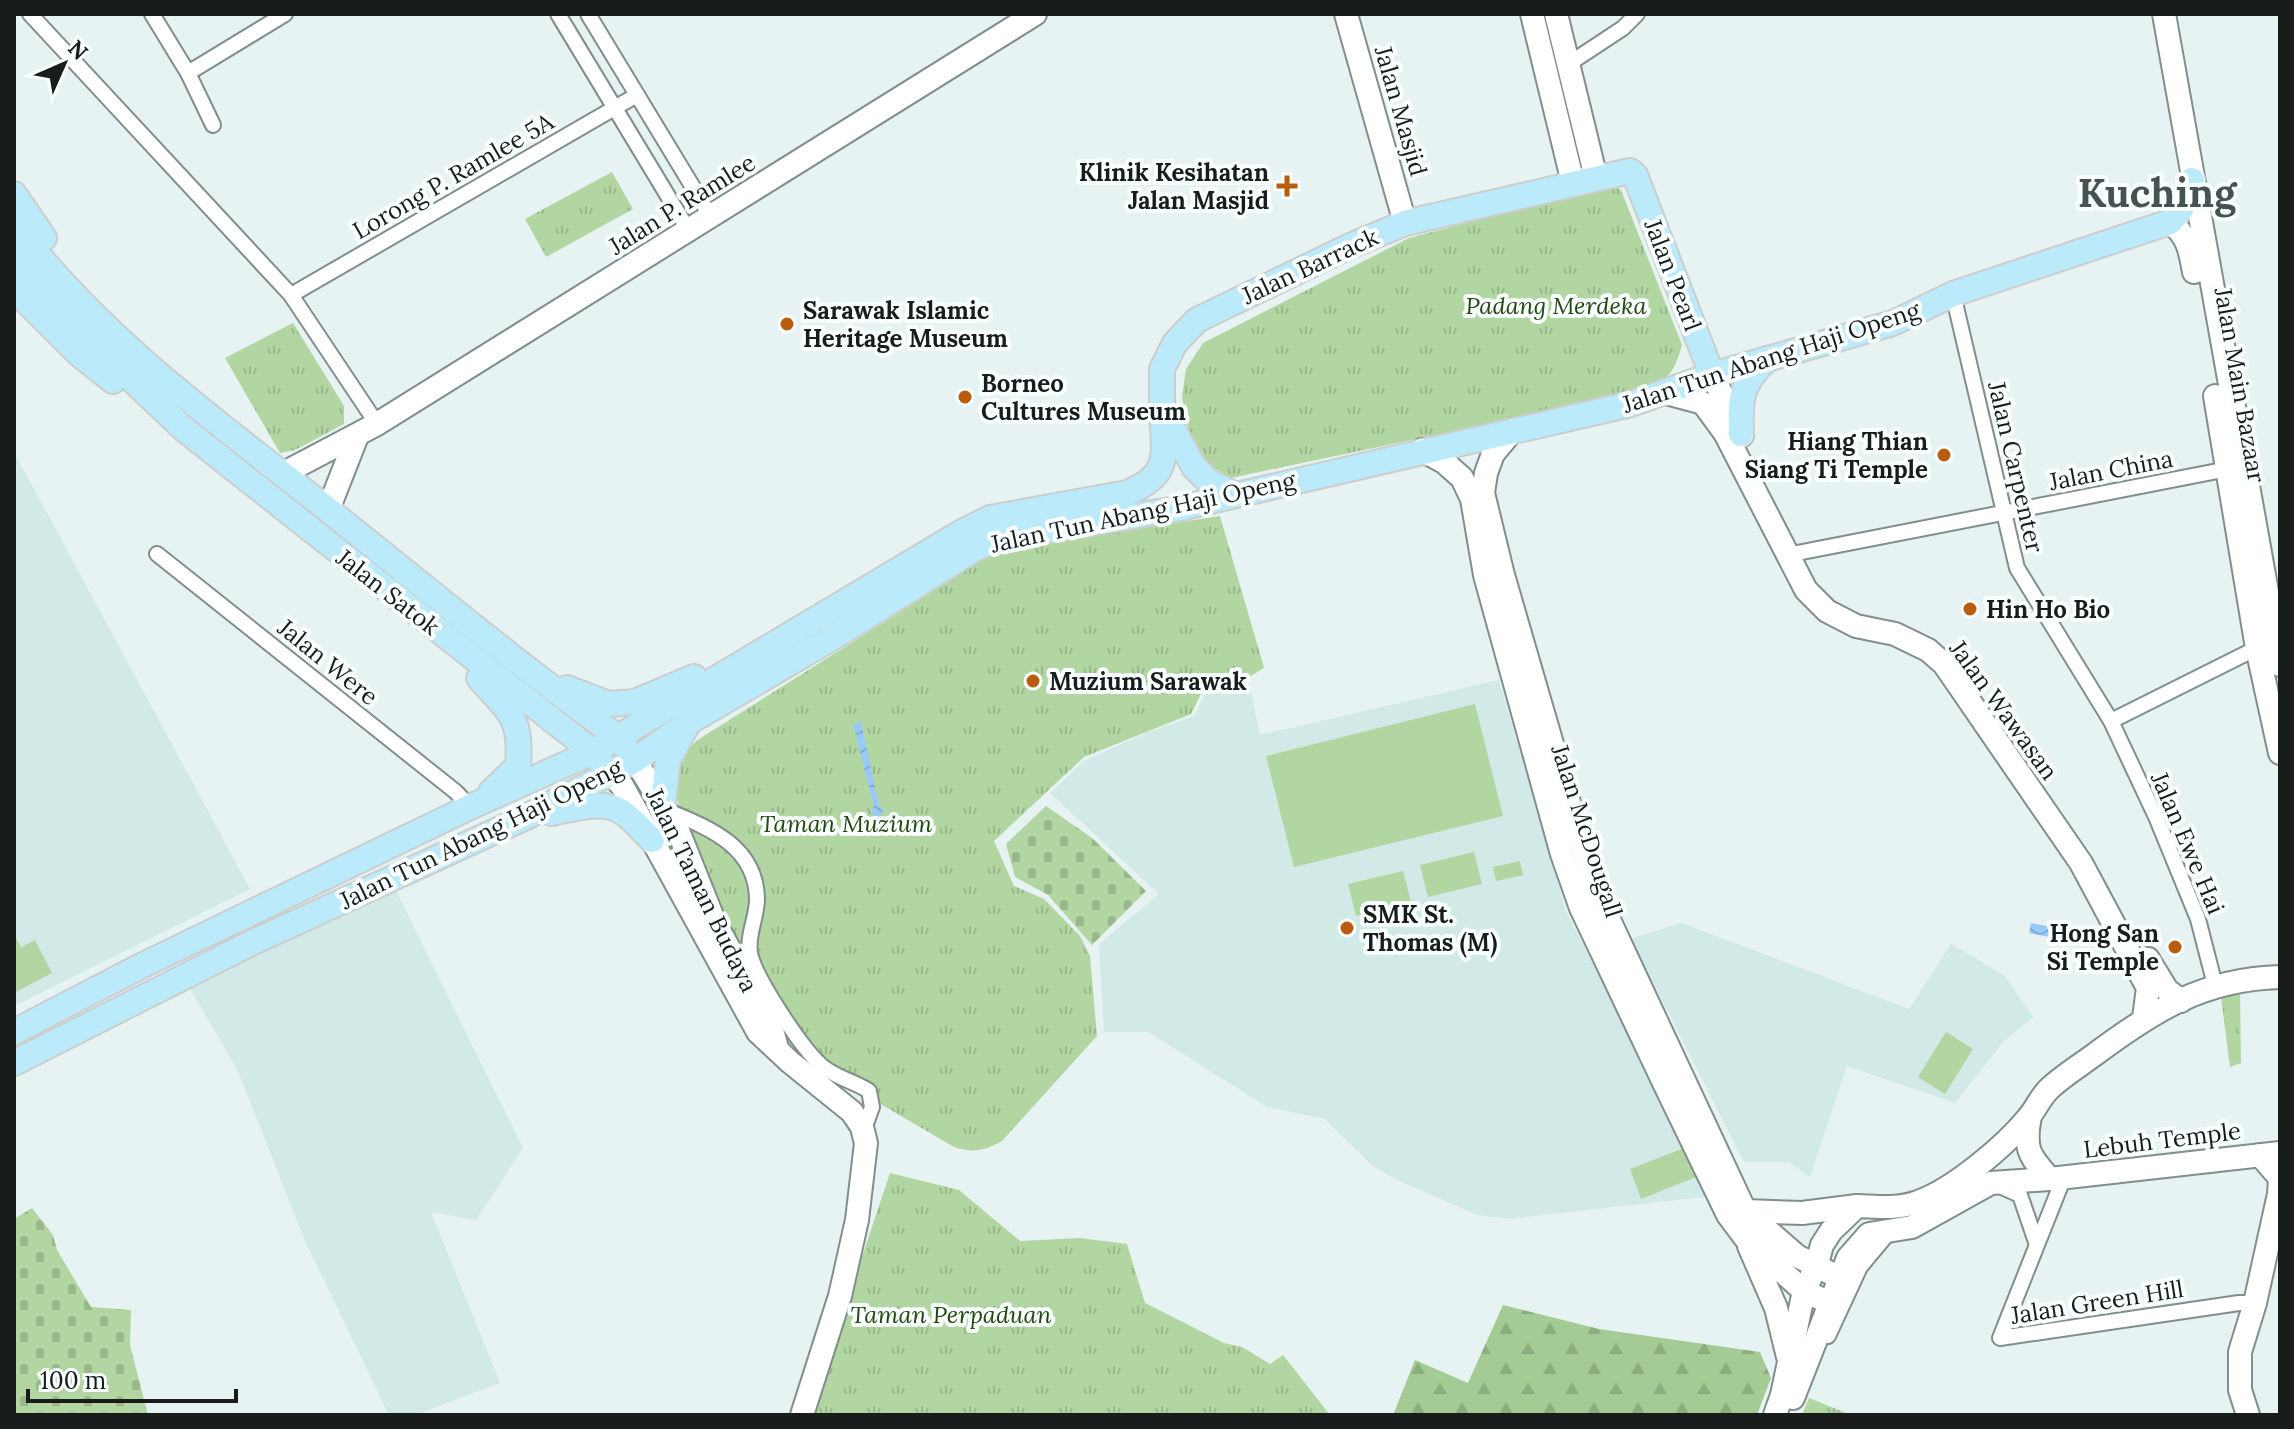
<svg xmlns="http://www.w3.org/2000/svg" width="2294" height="1429" font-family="Lora,serif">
<defs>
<pattern id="grass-tufts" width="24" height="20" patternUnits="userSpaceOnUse" patternTransform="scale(2)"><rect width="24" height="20" fill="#b1d6a1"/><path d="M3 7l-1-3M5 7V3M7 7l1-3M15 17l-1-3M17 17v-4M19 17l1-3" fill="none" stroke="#98b78a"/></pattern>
<pattern id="forest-firs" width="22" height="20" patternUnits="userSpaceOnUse" patternTransform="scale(2)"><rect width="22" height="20" fill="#a4cb93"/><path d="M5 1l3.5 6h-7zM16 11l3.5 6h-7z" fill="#8cae7e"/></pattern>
<pattern id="cemetery-stones" width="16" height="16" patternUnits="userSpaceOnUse" patternTransform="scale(2)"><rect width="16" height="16" fill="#b1d6a1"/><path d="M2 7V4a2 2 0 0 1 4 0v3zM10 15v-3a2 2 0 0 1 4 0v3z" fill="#98b78a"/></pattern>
<pattern id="water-waves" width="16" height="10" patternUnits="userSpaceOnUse" patternTransform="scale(2)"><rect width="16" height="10" fill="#97c9f9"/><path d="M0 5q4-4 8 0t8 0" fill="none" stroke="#81acd5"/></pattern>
</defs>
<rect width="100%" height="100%" fill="#e6f3f2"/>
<g fill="#d1e9e7">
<path d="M14,452L250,889L14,1006Z"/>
<path d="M1499,680L1566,911L1712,1196L1509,1219L1477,1215L1393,1178L1373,1166L1325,1119L1267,1107L1148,1032H1104L1099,944L1159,894L1050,793L1084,761L1146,733L1195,716L1204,695L1250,687L1260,735Z"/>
<path d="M393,885L523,1148L476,1220L431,1212L500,1383L415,1415H389L305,1241L238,1071L186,982Z"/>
<path d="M1681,923L1909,1009L1951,944L2005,976L2033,1017L2004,1041L1955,1103L1847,1066L1810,1177L1789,1162H1744L1631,939Z"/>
</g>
<g fill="url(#grass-tufts)">
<path d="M612,172L633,209L546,257L525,219Z"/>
<path d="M1611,185L1621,190L1682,345C1673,376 1666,383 1635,393L1231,478L1202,461L1191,439L1186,419L1182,397L1186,369L1203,343L1409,238Z"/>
<path d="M293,323L344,406V424L295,450L280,453L225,358Z"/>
<path d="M1220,516L1264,668L1239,683L1203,690L1191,714L1084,757L994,841L1014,886L1044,899L1080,936L1090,956L1097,1036L1002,1141C984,1151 973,1153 954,1147L814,1065L790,1044L771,1017L726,927L688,834L674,789L678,763L696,741L992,554L1006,549Z"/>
<path d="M2240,993L2241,1063L2230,1067L2221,997Z"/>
<path d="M890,1173L959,1190L1020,1241L1080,1238L1127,1244L1145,1303L1224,1343L1242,1347L1270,1364L1283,1355L1330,1415H809Z"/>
<path d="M1809,1398L1851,1415H1802Z"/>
</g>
<path fill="url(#forest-firs)" d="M1503,1305L1599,1329L1760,1352L1771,1378L1757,1415H1393L1415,1360L1468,1383Z"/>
<g fill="url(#cemetery-stones)">
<path d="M1046,806L1092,838L1146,891L1092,945L1048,895L1015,877L1006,844Z"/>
<path d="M32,1208L53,1235L57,1250L91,1307L131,1310L130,1345L148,1415H14V1219Z"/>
</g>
<g fill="#b1d6a1">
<path d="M1475,704L1503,816L1294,867L1266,756Z"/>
<path d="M1474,852L1482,884L1428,897L1420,865Z"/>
<path d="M1520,861L1523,875L1496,881L1493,867Z"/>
<path d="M1403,871L1411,902L1356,916L1348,884Z"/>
<path d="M14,934L21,947L35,940L52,973L14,993Z"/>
<path d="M1946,1032L1973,1049L1945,1094L1918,1077Z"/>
<path d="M1684,1148L1696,1177L1641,1199L1630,1169Z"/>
</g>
<g fill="url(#water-waves)">
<path d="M861,722L879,806L884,810L879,818L871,813L874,807L853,724Z"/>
<path d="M2031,923L2057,928L2055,938L2029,933Z"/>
</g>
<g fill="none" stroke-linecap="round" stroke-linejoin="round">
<g stroke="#818e8d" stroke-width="18">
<g id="street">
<path d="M30,14L291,295L377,424"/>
<path d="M152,14L188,73L213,125"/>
<path d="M558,14L689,231"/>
<path d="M588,14L711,217"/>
<path d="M1567,65L1623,28L1637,14"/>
<path d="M188,73L285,14"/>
<path d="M1953,294L2017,568L2111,721L2157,819L2198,919L2215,985"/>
<path d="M291,295L637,95"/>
<path d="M1797,553L2228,469"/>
<path d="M157,554L456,792L470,807"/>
<path d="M2111,721L2257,648"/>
<path d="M668,811C709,828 756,846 757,899C757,917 747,935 750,953C755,978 802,1049 822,1066C836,1078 854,1081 869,1091L872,1107L863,1132"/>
<path d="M2064,1177L2000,1338L2239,1303H2255"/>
<path d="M2000,1186L2020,1195L2036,1242"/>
<path d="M1828,1336L1860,1267L1890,1231"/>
</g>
</g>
<g stroke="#818e8d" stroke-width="26">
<g id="secondary">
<path d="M1346,14L1405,223"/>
<path d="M1532,14L1573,183"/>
<path d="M1556,14L1596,178"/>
<path d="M2164,14L2280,665"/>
<path d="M2170,222C2188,236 2190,250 2194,272"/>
<path d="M1712,375L1742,435"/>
<path d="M1666,393L1703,403L1725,433L1806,590L1827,611L1856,626L1895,634L1928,650L1944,664L2081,863L2148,988L2144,1018"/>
<path d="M2215,396L2257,648L2280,753"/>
<path d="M1513,430L1493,454L1486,473L1483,493L1503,575L1577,830L1603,907L1745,1211L1797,1256L1840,1278"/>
<path d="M1422,450L1444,462L1462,478L1472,499L1485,575L1562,854L1581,908L1666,1087L1728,1215L1746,1239L1804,1291L1830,1303"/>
<path d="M286,472L377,424L1035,14"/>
<path d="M328,510L357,436"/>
<path d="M635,760L677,828L715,923L770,1023L777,1048"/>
<path d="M611,773L623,787L758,1032L790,1062L852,1112L862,1127L866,1143L857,1220L840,1296L802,1415"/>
<path d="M2148,959L2167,990L2181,1001"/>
<path d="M2030,1116C2024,1148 2028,1155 2050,1179"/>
<path d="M1745,1211L1802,1213L1857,1206"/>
<path d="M1749,1246L1776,1308L1788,1357"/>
<path d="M1793,1398L1848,1258L1869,1234L1912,1227L1991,1183L2050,1179L2280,1153"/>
<path d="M1775,1415L1782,1395L1804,1291L1816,1267L1822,1245L1831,1231L1857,1206C1877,1207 1899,1209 1918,1202C1953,1190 2005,1146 2028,1118C2036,1109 2041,1096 2050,1088C2063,1076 2079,1066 2094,1055C2153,1011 2203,979 2280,977"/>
<path d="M2248,1415L2240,1390V1352L2255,1303L2279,1194L2280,1178L2260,1155"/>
</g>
</g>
<g stroke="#cccdcd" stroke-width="28">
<g id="primary">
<path d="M14,194L44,238"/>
<path d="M14,225C99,337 213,419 322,505C420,583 517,664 618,737L625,746"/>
<path d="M14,260L90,340L185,430L593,752L601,762"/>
<path d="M14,289L79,354L113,381"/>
<path d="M1741,434C1740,398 1740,385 1767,359"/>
<path d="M1234,494L1209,482L1194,467L1162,409V369L1175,343L1197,320L1350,246L1405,223L1630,171L1635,175L1712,375"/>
<path d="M479,678C510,713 522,717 518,766L491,792"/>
<path d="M567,688L609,704L635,702L694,677"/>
<path d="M663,803L668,760L686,727"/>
<path d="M551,813C572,809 603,799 622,812C633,819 642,831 652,840"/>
<path d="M14,1032L141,966L470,807L593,752L962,532L990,518L1127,493C1174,474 1163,452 1162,409"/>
<path d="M14,1063L251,943L526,817L611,773L635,760L689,722L827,641L976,548L1000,538L1176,509L1631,404L1712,375L1893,323L1953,294L2170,222C2183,208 2189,199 2192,180"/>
</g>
</g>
<use href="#street" stroke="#fff" stroke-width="14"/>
<use href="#secondary" stroke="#fff" stroke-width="22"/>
<use href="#primary" stroke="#bbebfa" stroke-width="24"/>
</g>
<g fill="#b95c0e" stroke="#f9fffe" stroke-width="3">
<path d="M1283 174h8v8h8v8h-8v8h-8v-8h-8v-8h8z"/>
<circle cx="787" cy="324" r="8"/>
<circle cx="965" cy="397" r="8"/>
<circle cx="1944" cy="455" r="8"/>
<circle cx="1970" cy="609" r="8"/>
<circle cx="1033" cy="681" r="8"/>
<circle cx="1347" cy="928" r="8"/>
<circle cx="2175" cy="947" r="8"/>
</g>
<g text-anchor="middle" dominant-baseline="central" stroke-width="8" stroke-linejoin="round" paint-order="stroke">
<g font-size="24" fill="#181d1c" stroke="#f9fffe">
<text transform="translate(1401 111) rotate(74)">Jalan Masjid</text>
<text transform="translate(453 176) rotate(-30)">Lorong P. Ramlee 5A</text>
<text transform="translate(682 204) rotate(-32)">Jalan P. Ramlee</text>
<text transform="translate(1310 266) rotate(-25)">Jalan Barrack</text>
<text transform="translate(1673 275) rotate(69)">Jalan Pearl</text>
<text transform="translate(1771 357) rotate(-18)">Jalan Tun Abang Haji Openg</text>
<text transform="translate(2240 385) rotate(80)">Jalan Main Bazaar</text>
<text transform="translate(2016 467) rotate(77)">Jalan Carpenter</text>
<text transform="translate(2111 470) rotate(-11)">Jalan China</text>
<text transform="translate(1143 512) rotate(-12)">Jalan Tun Abang Haji Openg</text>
<text transform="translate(388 592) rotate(38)">Jalan Satok</text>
<text transform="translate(328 662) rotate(39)">Jalan Were</text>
<text transform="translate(2004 710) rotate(54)">Jalan Wawasan</text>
<text transform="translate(1587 831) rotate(72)">Jalan McDougall</text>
<text transform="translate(481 834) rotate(-26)">Jalan Tun Abang Haji Openg</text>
<text transform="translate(2188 843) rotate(67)">Jalan Ewe Hai</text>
<text transform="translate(702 890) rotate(64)">Jalan Taman Budaya</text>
<text transform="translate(2162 1140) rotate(-7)">Lebuh Temple</text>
<text transform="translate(2097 1302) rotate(-9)">Jalan Green Hill</text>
</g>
<g font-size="24" font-weight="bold" fill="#181d1c" stroke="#f9fffe" text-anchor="start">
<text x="1269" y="172" text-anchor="end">Klinik Kesihatan<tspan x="1269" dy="28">Jalan Masjid</tspan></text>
<text x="803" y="310">Sarawak Islamic<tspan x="803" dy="28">Heritage Museum</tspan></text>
<text x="981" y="383">Borneo<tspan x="981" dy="28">Cultures Museum</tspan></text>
<text x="1928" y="441" text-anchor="end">Hiang Thian<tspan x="1928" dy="28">Siang Ti Temple</tspan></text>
<text x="1986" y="609">Hin Ho Bio</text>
<text x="1049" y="681">Muzium Sarawak</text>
<text x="1363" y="914">SMK St.<tspan x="1363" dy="28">Thomas (M)</tspan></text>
<text x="2159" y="933" text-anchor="end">Hong San<tspan x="2159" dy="28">Si Temple</tspan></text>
</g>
<g font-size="24" font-style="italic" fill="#24480f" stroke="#f9fffe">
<text x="1556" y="305">Padang Merdeka</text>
<text x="846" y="823">Taman Muzium</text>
<text x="951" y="1314">Taman Perpaduan</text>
</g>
<g font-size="40" font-weight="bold" fill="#475352" stroke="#f9fffe">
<text x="2157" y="192">Kuching</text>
</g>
</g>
<rect width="2294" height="1429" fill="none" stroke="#181d1c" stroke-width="32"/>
<g transform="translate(64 64) rotate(45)" stroke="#f9fffe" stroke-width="6" paint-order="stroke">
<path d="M0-6L14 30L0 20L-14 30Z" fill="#181d1c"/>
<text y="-12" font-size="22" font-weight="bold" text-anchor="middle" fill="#181d1c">N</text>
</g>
<path d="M28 1389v12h208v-12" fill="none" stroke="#181d1c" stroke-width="4"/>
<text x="40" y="1389" font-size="24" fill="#181d1c" stroke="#f9fffe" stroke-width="6" paint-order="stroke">100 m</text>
</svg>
